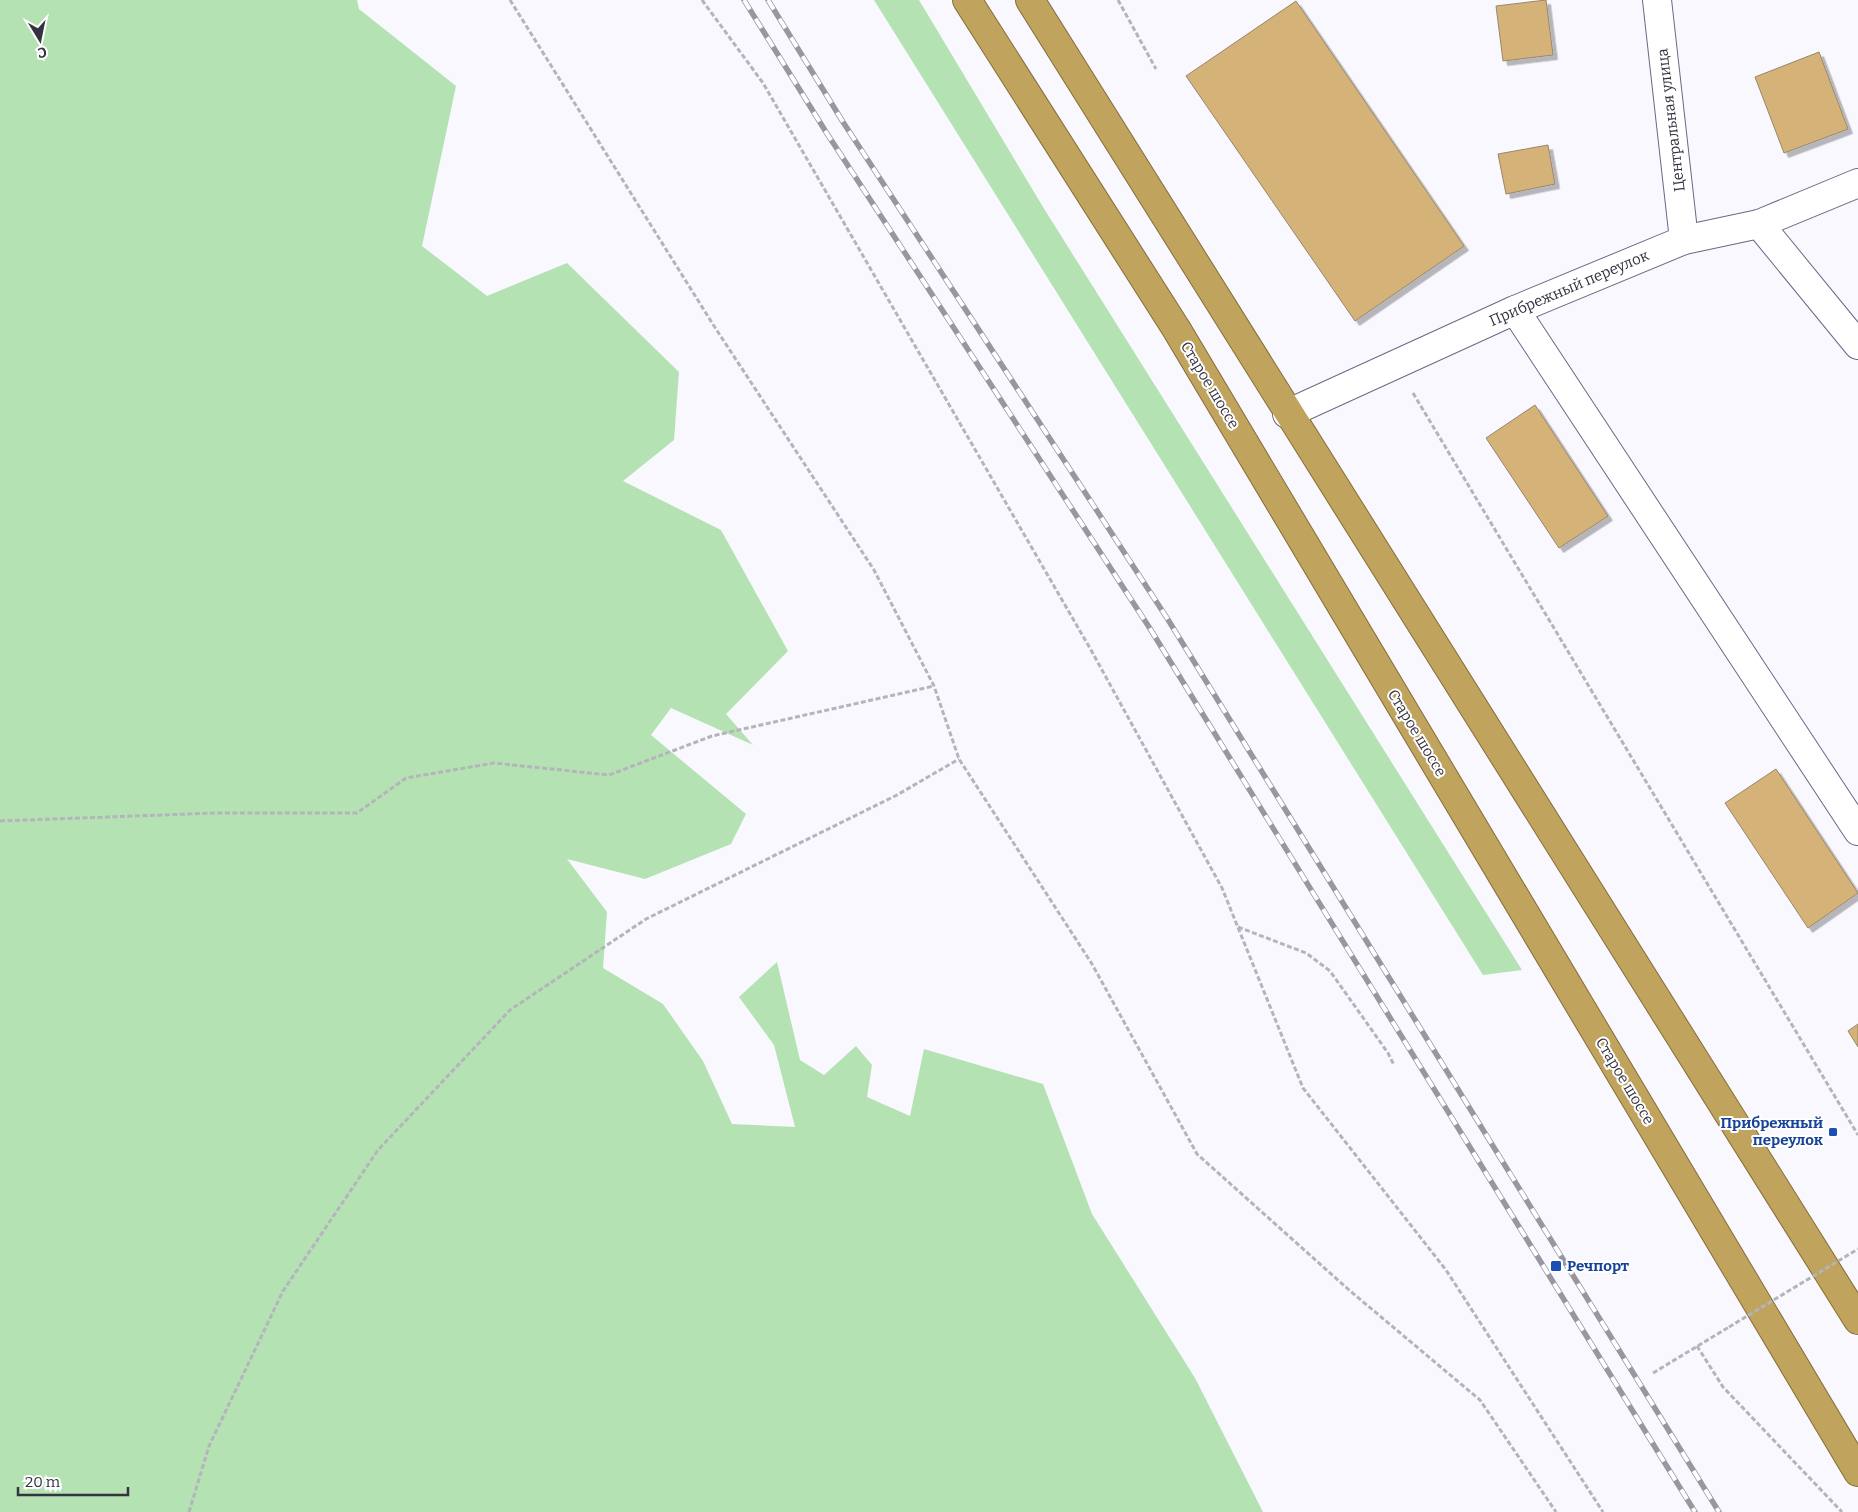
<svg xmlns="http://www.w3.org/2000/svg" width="1858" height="1512" font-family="Bitter,serif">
<defs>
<filter id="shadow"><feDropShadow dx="4.5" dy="4.5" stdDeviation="0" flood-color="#0004"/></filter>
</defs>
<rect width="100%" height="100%" fill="#f8f8fe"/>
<g fill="#b5e2b2">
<path d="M0,0H357L359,9L456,86L422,246L487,296L567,263L679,372L674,440L623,481L721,530L788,651L726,714L753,745L671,708L651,735L746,814L731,844L645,879L567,859L607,912L603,968L663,1004L703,1061L732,1124L795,1127L774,1045L739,997L777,962L800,1060L824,1075L856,1046L872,1065L867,1097L910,1116L924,1049L1043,1084L1092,1214L1195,1378L1263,1512H0Z"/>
<path d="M874,0H919L1043,207L1522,970L1483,975Z"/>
</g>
<g fill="#d5b278" stroke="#98876c" filter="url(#shadow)">
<path d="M1546,0L1553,55L1503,61L1496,6Z"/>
<path d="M1296,1L1464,246L1355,321L1186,76Z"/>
<path d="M1819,52L1848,129L1784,153L1755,77Z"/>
<path d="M1548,145L1555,184L1506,194L1498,154Z"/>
<path d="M1535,405L1608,516L1559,548L1486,438Z"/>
<path d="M1776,769L1858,893L1808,928L1725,803Z"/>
<path d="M1858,1024V1047L1848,1031Z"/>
</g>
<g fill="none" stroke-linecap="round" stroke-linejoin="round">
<g stroke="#6d6884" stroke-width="30">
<g id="minor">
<path d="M1657,0L1684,240"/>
<path d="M1759,224L1858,345"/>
<path d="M1515,310L1858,831"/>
<path d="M1287,414L1515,310L1684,240L1759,224L1858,183"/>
</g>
</g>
<g stroke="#866d38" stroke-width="30">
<g id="trunk">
<path d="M967,0L1177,330L1858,1472"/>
<path d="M1030,0L1858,1320"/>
</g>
</g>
<g stroke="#b4b4bc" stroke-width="3" stroke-dasharray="5 2.5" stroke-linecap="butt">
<path d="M510,0L714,326L874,570L934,686L959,759L1092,964L1197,1154L1349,1290L1480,1400L1556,1512"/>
<path d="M702,0L763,83L1091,650L1222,888L1303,1088L1446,1270L1603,1512"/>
<path d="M1118,0L1156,69"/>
<path d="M1413,393L1858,1135"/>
<path d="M0,821L216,813H357L406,778L494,763L609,775L712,736L934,686"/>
<path d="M1238,927L1306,953L1330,971L1388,1053L1394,1065"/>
<path d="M1697,1346L1723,1387L1842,1512"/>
<path d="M1653,1373L1729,1327"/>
<path d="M189,1512L209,1446L283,1291L378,1150L510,1010L646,919L897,795L959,759"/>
</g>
<use href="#minor" stroke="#fff" stroke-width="28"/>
<use href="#trunk" stroke="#c0a35c" stroke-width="28"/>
<g stroke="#9897a0" stroke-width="5.5">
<g id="rail">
<path d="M744,0L826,132L1149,627L1695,1512"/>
<path d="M768,0L843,122L1167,618L1719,1512"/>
</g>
</g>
<use href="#rail" stroke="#fff" stroke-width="4" stroke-dasharray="11" stroke-linecap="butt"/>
<path stroke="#b4b4bc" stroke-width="3" stroke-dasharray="5 2.5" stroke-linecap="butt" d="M1729,1327L1858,1249"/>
</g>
<g fill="#1a4fb4" stroke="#fff" stroke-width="2">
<rect x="1828" y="1127" width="10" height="10" rx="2.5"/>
<rect x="1550" y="1260" width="12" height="12" rx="2.5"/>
</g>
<g text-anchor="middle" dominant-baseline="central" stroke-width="4" stroke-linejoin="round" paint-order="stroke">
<g font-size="15" fill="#35333f" stroke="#fff">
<text transform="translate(1671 120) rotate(-97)">Центральная улица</text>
<text transform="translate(1569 288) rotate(-23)">Прибрежный переулок</text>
<text transform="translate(1210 385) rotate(59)">Старое шоссе</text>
<text transform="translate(1417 733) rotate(59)">Старое шоссе</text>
<text transform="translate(1625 1081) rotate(59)">Старое шоссе</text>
</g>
<g font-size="15" font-weight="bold" fill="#164399" stroke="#fff" text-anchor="end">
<text x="1823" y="1123">Прибрежный<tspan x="1823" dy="17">переулок</tspan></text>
<text x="1567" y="1266" text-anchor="start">Речпорт</text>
</g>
</g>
<g transform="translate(40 40) rotate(170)" stroke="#ffffff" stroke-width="4" paint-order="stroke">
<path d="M0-4L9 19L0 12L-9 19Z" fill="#35333f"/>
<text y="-8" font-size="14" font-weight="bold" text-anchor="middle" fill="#35333f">С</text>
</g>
<path d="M18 1487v8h110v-8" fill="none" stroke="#35333f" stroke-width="2.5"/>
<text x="25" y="1487" font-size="15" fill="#35333f" stroke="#ffffff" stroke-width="4" paint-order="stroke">20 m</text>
</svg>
